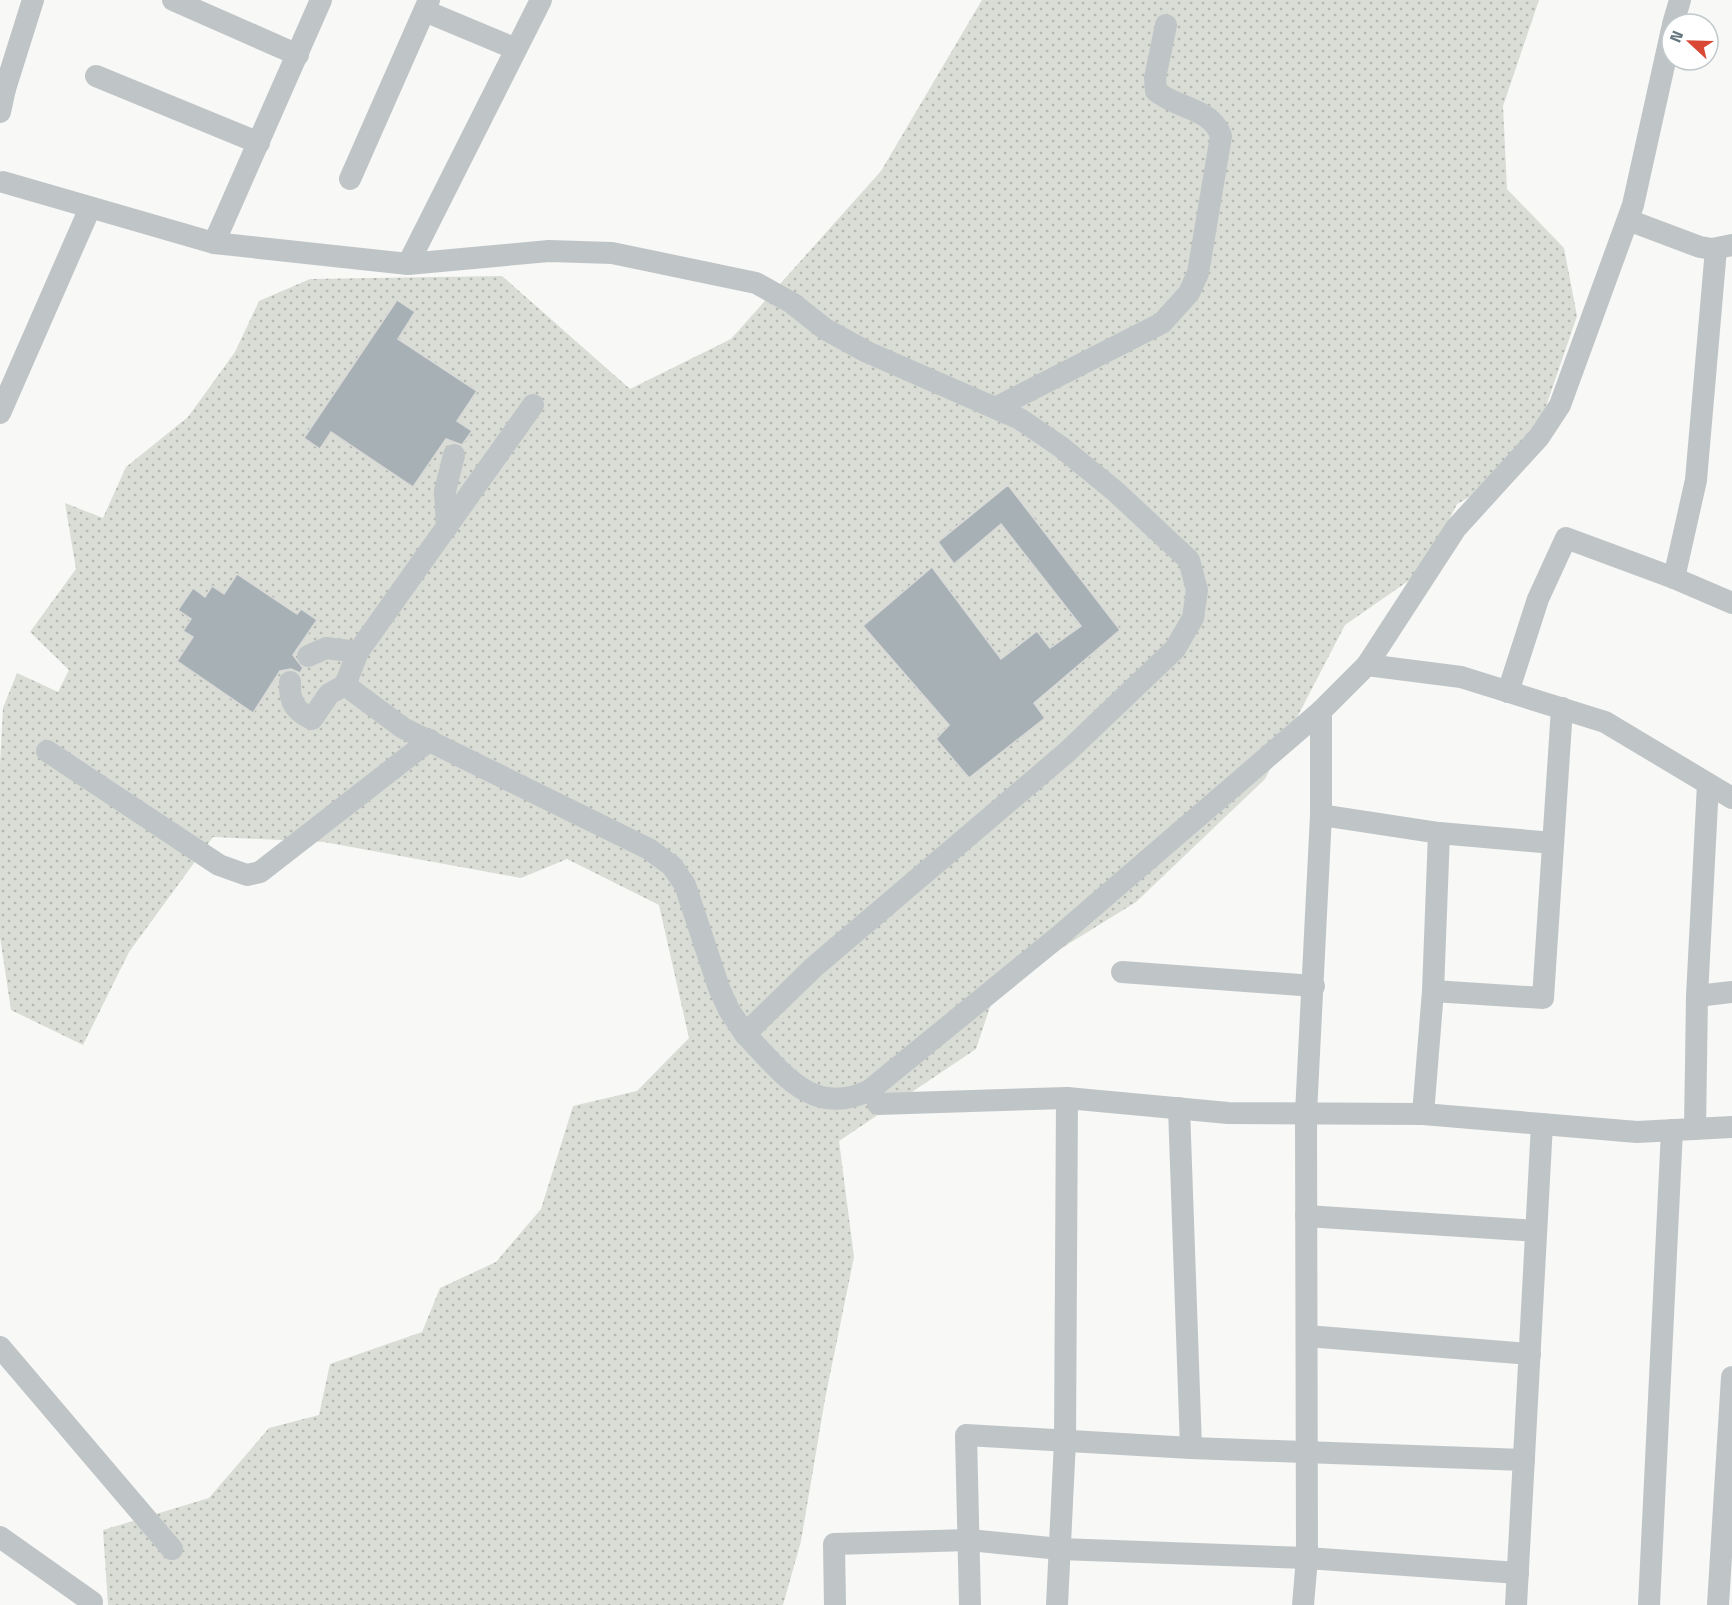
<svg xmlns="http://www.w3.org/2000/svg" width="1732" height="1605" font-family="'Titillium Web',sans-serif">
<defs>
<pattern id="grass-dots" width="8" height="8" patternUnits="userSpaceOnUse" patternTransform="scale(1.5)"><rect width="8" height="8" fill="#d9ddd5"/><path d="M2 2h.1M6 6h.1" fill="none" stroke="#b4b8b2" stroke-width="1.8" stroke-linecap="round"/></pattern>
</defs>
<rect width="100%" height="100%" fill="#f8f8f6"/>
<path fill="url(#grass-dots)" d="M982,0H1539L1503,106L1507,189L1564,248L1577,316L1541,421L1498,481L1457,504L1424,570L1345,625L1265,779L1136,902L996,989L976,1049L839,1141L854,1257L825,1399L801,1541L783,1605H108L103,1530L209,1498L269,1428L319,1415L330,1364L422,1332L440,1288L496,1262L541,1209L573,1106L637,1091L689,1038L659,905L567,859L521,878L324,842L213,837L129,952L83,1045L11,1010L0,937V764L3,708L17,673L58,692L69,670L30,632L76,569L65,503L103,518L126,467L188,417L235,352L259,301L310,279L502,276L630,389L731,339L881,171Z"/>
<g fill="#a7b1b5" stroke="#dadad8" stroke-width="1.5">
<path d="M397,300L415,312L398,339L477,391L457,421L472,431L462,445L446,439L413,487L331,432L320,449L304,438Z"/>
<path d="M1008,485L1120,630L1034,703L1045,718L969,778L936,739L949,725L863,626L932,567L1001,659L1037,631L1050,648L1081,626L1001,524L954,564L938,542Z"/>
<path d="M237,574L297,614L301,609L317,620L293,655L303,668L300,673L291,669L280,671L253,713L177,661L193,637L183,631L191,619L178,610L193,588L205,597L212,586L224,594Z"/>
</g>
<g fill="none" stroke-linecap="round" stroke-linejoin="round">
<g stroke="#bfc5c7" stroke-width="22">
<path d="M173,0L298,55"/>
<path d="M425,11L516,49"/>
<path d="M1673,24L1680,0"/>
<path d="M96,76L259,143"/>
<path d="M0,87L5,89L0,112"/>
<path d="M5,89L33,0"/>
<path d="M350,179L429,0"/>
<path d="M3,182L214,243L408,264L549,251L612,253L756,283L792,303L825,329L867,352L1020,419L1061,447L1115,491L1189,560L1197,590L1193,618L1175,649L1067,752L814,967L745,1034C781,1071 812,1119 870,1090L1058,937L1321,711L1367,665L1461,677L1605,722L1732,798"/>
<path d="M1628,220L1700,247L1712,249L1732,245"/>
<path d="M214,243L321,0"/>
<path d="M408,264L541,0"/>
<path d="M533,405L358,652L345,685L403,728L649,849L672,866L685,885L719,988L729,1010L745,1034"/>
<path d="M995,408L1162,323L1189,293L1198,273L1221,136C1212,108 1177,109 1156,91L1155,78L1166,25"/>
<path d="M0,413L90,208"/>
<path d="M447,527L445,491L454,455"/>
<path d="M1674,578L1696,480L1716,249"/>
<path d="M308,656L326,648L358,652"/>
<path d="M1367,665L1456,528L1539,437L1560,405L1633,205L1672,29"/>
<path d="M290,682C289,702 295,711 312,719L329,694L345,685"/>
<path d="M1508,692L1538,599L1566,538L1674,578L1732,603"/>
<path d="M47,751L219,865L247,875L260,872L430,740"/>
<path d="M1321,815V711"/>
<path d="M1122,972L1314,986"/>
<path d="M1433,991L1439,833"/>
<path d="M1697,996L1732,992"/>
<path d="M878,1104L1067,1098L1228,1113L1423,1114L1637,1132L1732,1127"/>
<path d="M1179,1108L1191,1448"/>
<path d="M1423,1114L1433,991L1543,998L1562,708"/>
<path d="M1695,1129L1697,996L1708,784"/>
<path d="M1306,1216L1536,1231"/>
<path d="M1307,1336L1530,1354"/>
<path d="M0,1347L172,1549"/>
<path d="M0,1537L92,1602"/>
<path d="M835,1605L834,1544L969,1540L1060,1549L1307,1558L1518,1573"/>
<path d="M970,1605L966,1435L1191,1448L1524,1460"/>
<path d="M1057,1605L1065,1441L1067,1098"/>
<path d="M1303,1605L1307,1558L1306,1113L1321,815L1439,833L1553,843"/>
<path d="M1516,1605L1542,1124"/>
<path d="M1649,1605L1672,1130"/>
<path d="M1718,1605L1732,1377"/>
</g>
</g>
<g transform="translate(1690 42) rotate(292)"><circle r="28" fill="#ffffff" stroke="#c1c9cc" stroke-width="1.5"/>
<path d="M0-4.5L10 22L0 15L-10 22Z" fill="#d84835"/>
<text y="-9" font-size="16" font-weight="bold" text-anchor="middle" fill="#65777f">N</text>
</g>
</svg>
